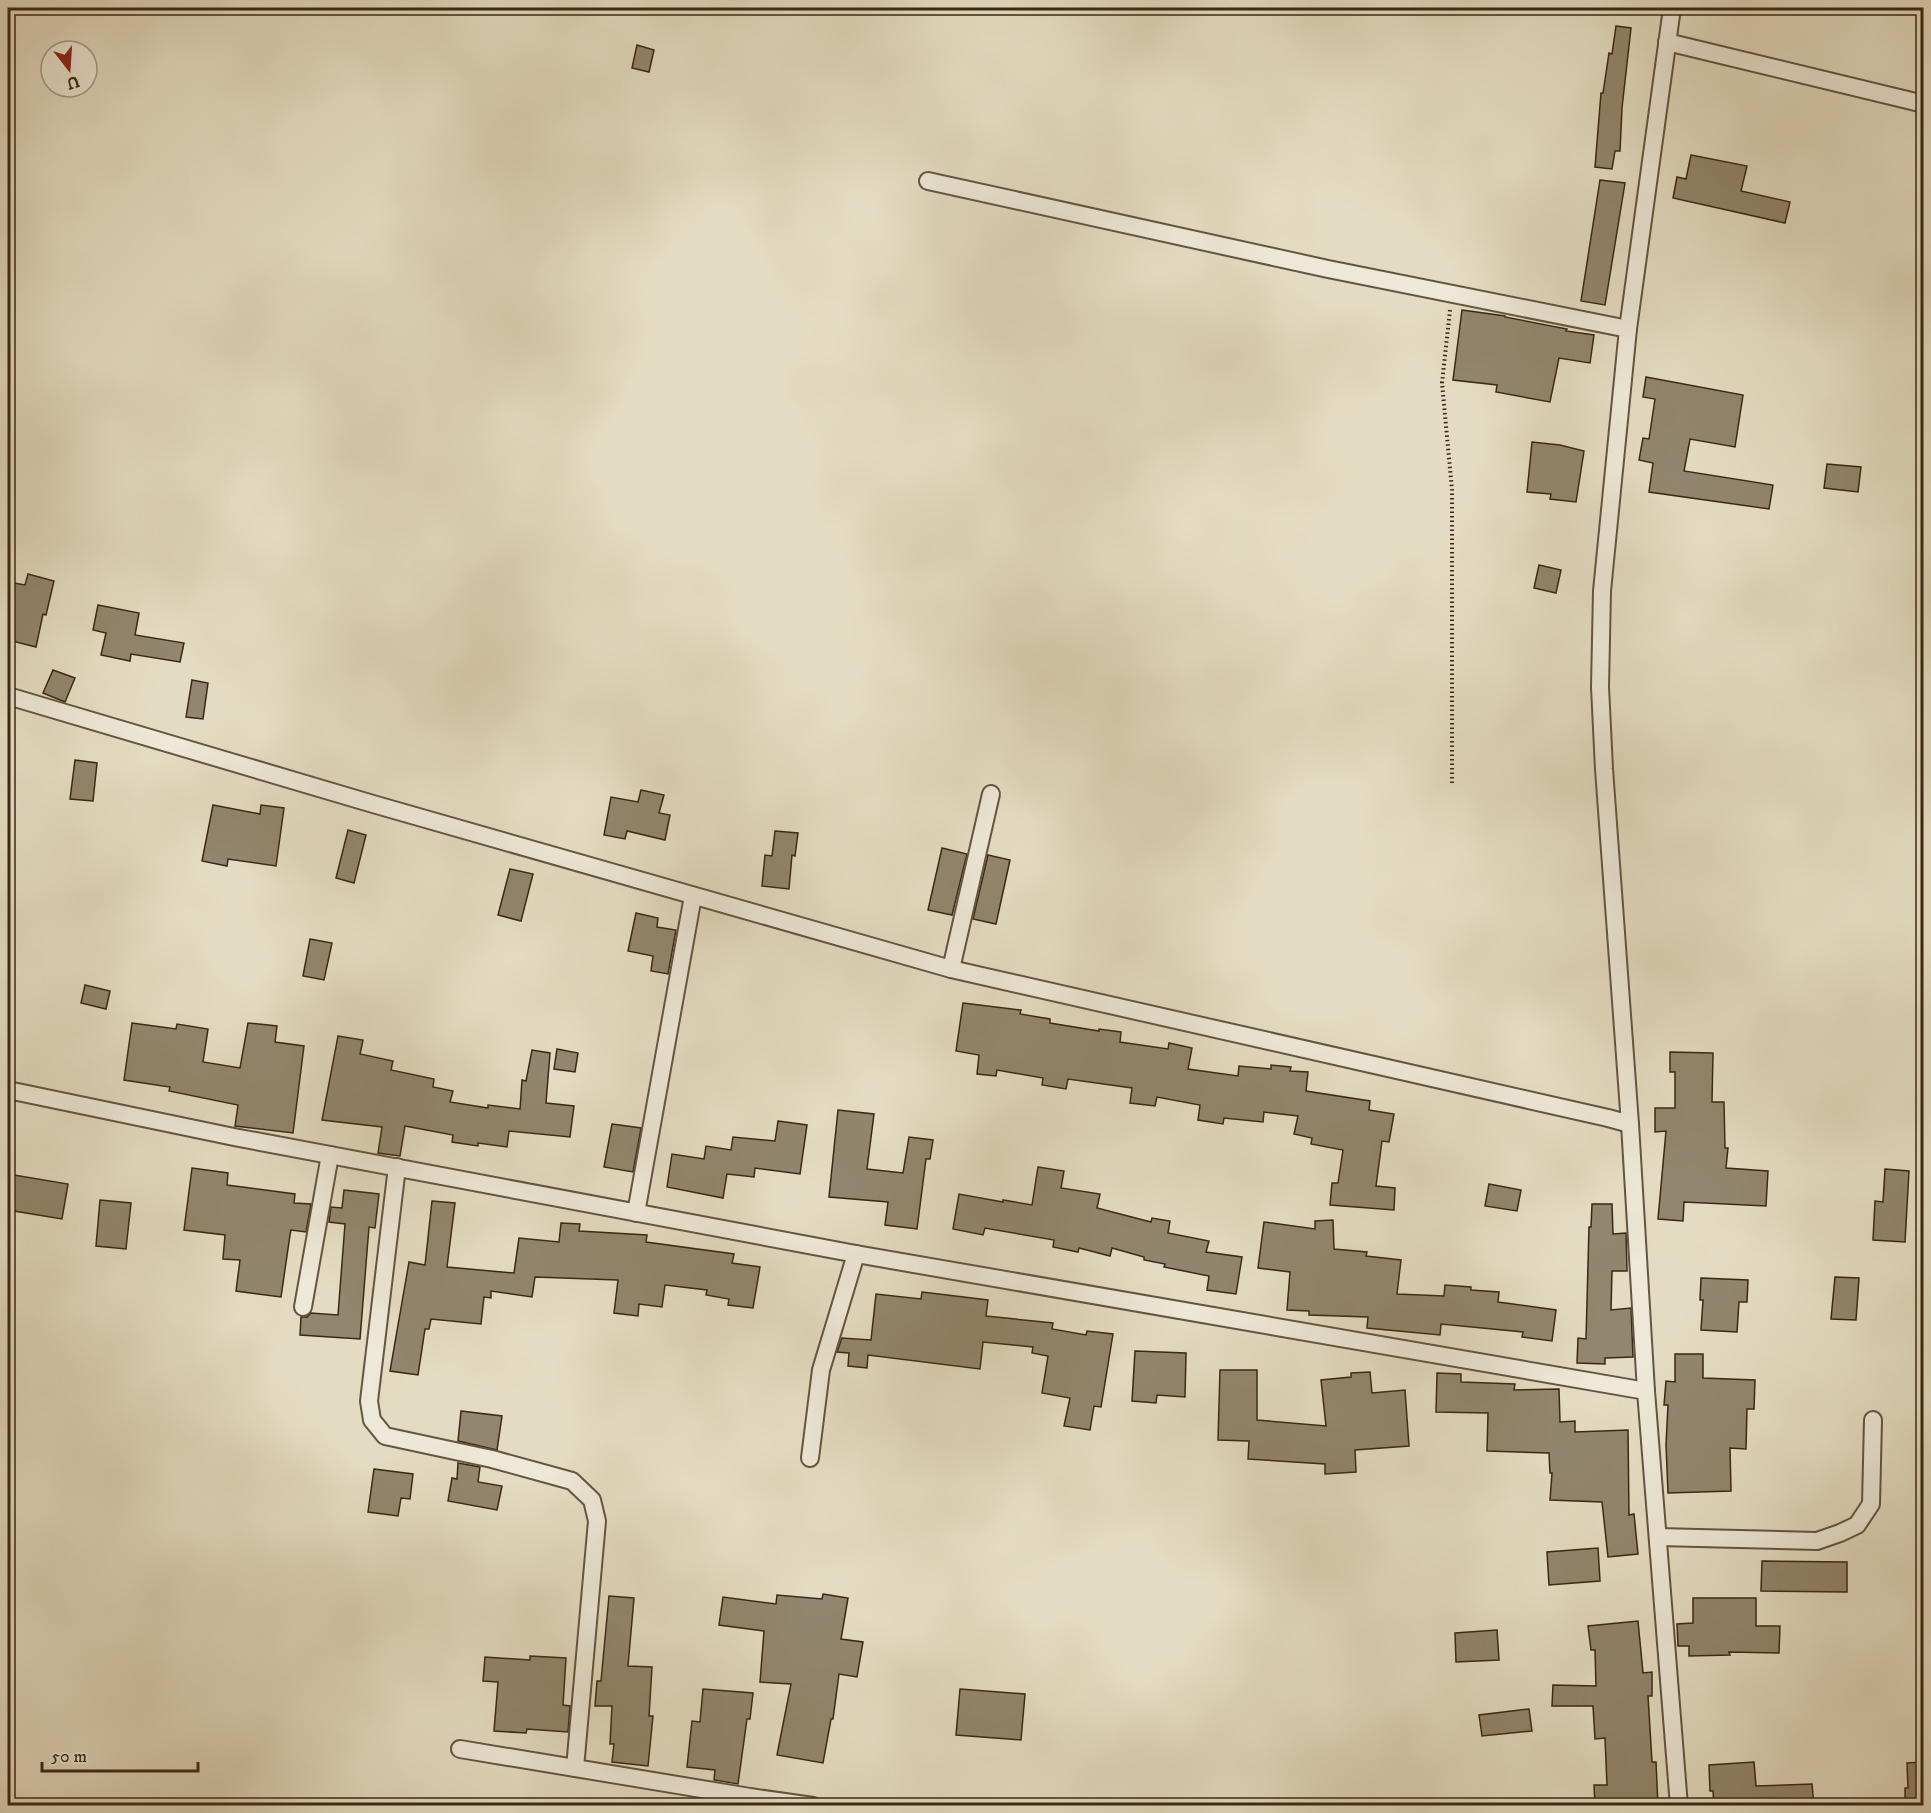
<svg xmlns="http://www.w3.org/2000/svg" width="1931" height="1813" font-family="'IM FELL DW Pica',serif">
<rect width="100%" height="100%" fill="#e4dcc2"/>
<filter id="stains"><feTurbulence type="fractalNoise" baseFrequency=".00333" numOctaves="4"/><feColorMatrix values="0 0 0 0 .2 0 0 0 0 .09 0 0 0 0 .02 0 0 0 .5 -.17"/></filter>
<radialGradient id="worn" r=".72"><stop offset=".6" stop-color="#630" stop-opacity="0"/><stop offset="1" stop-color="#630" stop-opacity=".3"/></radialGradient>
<g fill="#92866e" stroke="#392814" stroke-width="1.5">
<path d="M1616,26L1631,28L1622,108L1620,151H1615L1612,169L1595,167L1601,93H1603L1609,53L1612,54Z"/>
<path d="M637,45L654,50L649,72L632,68Z"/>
<path d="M1691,155L1747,166L1741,191L1790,202L1785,223L1673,198L1677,177L1686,179Z"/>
<path d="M1600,180L1625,183L1605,305L1581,301Z"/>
<path d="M1462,310L1505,316V317L1567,329L1566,331L1594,335L1590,363L1559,358L1550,402L1496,392L1497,385L1453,380Z"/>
<path d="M1646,377L1743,395L1735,447L1690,439L1684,471L1773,485L1769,509L1649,492L1653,463L1639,460L1643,438L1649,439L1655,399L1643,397Z"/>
<path d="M1532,442L1560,445L1584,451L1576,502L1550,499L1551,494L1527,492Z"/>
<path d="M1827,464L1861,467L1858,492L1824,488Z"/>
<path d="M1539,565L1561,570L1556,593L1534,588Z"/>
<path d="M28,574L54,581L46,615L43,614L36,647L8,640V582L25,585Z"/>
<path d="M98,605L139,613L135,635L184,643L180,662L131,654L130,661L101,655L106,633L93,630Z"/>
<path d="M53,670L75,678L65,702L43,693Z"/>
<path d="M192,680L208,683L203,719L186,717Z"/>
<path d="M75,760L97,763L93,801L70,799Z"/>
<path d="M641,790L664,795L659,813L670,815L665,840L627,831L625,839L604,835L611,797L638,802Z"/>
<path d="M213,805L260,814L261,805L284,808L276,866L228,859L227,866L202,861Z"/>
<path d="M348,830L366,835L354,883L336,878Z"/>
<path d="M775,831L798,833L795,856L792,855L789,889L762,886L765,855L772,856Z"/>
<path d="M942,848L967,854L952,915L928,910Z"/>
<path d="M988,855L1010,860L996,924L973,919Z"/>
<path d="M510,869L533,874L521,921L498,915Z"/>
<path d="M636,913L658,918L657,927L676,930L668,974L651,971L653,956L628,951Z"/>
<path d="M310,939L332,943L324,980L303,976Z"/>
<path d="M85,985L110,991L106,1009L81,1003Z"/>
<path d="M963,1003L1021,1010L1020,1014L1050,1019V1023L1099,1031V1029L1121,1032L1120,1042L1168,1049L1169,1043L1192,1048L1188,1069L1238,1076L1239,1066L1271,1069V1065L1291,1067L1290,1071L1308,1072L1306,1091L1370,1101L1369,1110L1394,1114L1389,1142L1382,1141L1376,1186L1395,1188L1394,1210L1330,1205L1332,1183H1338L1343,1150L1311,1144L1312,1138L1294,1134L1298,1116L1264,1112L1263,1122L1224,1118L1223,1124L1198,1120L1200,1105L1157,1097L1155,1106L1130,1103L1132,1088L1068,1079L1066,1089L1042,1085L1043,1078L997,1070L996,1076L977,1074L979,1055L956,1051Z"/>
<path d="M132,1023L176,1029L177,1024L208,1029L203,1062L240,1068L248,1023L277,1026L275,1042L304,1046L293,1133L235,1126L238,1105L169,1091L170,1087L124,1080Z"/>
<path d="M338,1036L363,1040L360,1054L393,1061L391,1070L434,1079L433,1087L453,1091L450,1102L488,1108V1105L520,1109L522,1080L526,1081L532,1050L550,1053L546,1103L574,1106L570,1137L509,1131L507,1147L478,1143V1146L452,1142L453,1135L405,1126L400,1156L378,1153L382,1127L322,1120Z"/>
<path d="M557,1049L578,1053L575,1072L554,1069Z"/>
<path d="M1670,1052L1713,1053L1712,1102H1724L1725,1148H1728L1726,1168L1768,1171L1766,1206L1684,1202L1683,1221L1658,1219L1666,1131L1655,1132V1108H1675V1072H1670Z"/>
<path d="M838,1110L874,1114L867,1169L903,1173L909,1137L933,1140L930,1159H926L917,1229L885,1225L888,1202L829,1197Z"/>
<path d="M778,1121L807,1125L800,1174L755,1168L754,1177L727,1174L723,1198L667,1187L672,1154L704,1159L706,1146L731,1150L733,1137L775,1141Z"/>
<path d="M612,1124L641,1128L633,1172L604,1167Z"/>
<path d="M1038,1167L1064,1171L1061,1188L1100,1194L1097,1208L1151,1222L1152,1218L1170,1221L1168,1233L1209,1241L1206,1252L1242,1257L1236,1294L1207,1290L1209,1276L1164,1267L1165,1264L1144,1260V1257L1112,1248L1110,1256L1079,1248L1078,1252L1053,1247L1054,1240L985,1228L983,1235L953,1229L959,1194L1003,1202V1200L1032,1205Z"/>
<path d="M192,1168L228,1173L227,1185L295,1194L294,1203L311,1204L306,1232L291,1230L290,1235L281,1297L236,1291L240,1260L223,1259L225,1235L184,1230Z"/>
<path d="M1885,1169L1909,1171L1905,1242L1873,1240L1875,1201L1883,1202Z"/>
<path d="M8,1174L68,1184L62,1219L8,1210Z"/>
<path d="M1489,1184L1521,1190L1517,1211L1485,1206Z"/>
<path d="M344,1190L379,1194L375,1228L369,1227L360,1339L300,1335L301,1317H307L311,1313L338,1315L345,1224L329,1222L331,1207L342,1208Z"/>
<path d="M100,1200L131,1203L126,1249L96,1246Z"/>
<path d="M432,1201L455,1203L447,1267L514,1273L519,1238L559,1242L561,1223L580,1224L579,1231L647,1235L646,1242L734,1254L732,1263L760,1267L753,1308L728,1305L729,1299L706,1295L707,1290L665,1285L662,1307L639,1304L638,1316L614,1313L618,1280L535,1277L532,1297L491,1291V1298L484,1297L481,1324L431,1319L429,1329H425L418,1375L390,1371L409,1262L425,1265Z"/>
<path d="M1592,1204H1612L1613,1234L1626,1233L1627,1271H1612L1611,1310L1631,1308L1633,1357L1605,1358V1364L1577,1363L1578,1338L1586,1339L1589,1227H1591Z"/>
<path d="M1333,1220L1334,1249L1367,1252L1366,1256L1401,1260L1397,1294L1444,1296L1445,1285L1471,1287V1290L1499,1292L1498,1302L1556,1310L1552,1341L1522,1337L1523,1332L1441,1324L1440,1335L1367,1328L1368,1317L1309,1315V1311L1287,1310L1290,1272L1258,1268L1264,1222L1315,1229V1221Z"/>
<path d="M1835,1277L1859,1278L1856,1320L1831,1319Z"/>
<path d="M1701,1278L1748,1280L1747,1302H1739L1737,1332L1701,1330L1703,1300H1700Z"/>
<path d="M922,1292L988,1300L986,1316L1053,1323L1052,1329L1086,1335L1087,1331L1113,1334L1101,1407L1094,1406L1090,1430L1064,1426L1070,1398L1042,1393L1048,1356L1032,1353L1033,1347L983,1342L980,1369L868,1355L867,1368L848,1366L849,1353L837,1352L842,1338L871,1340L876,1294L921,1299Z"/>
<path d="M1135,1351L1186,1353L1185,1397L1157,1395L1156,1403L1132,1401Z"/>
<path d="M1675,1354H1703V1378L1755,1380L1754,1409H1747L1746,1449L1730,1448L1731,1491L1668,1493L1666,1445L1668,1405H1664L1666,1381L1675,1382Z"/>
<path d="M1220,1370H1257V1420L1326,1426L1321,1380L1351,1377V1373L1370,1372L1372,1393L1405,1390L1409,1446L1355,1450L1356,1472L1325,1474V1464L1248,1459L1249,1441L1218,1440Z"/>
<path d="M1437,1373L1461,1374V1382L1515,1384L1514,1390L1559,1389L1560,1422L1575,1421V1432L1628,1430L1629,1515L1634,1514L1638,1554L1608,1557L1602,1502L1550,1500L1552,1473H1550L1549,1453L1487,1451L1488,1413L1436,1412Z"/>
<path d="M461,1411L502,1416L497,1450L458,1441Z"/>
<path d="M458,1463L480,1467L478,1482L502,1486L497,1510L448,1501L452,1478L457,1479Z"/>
<path d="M374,1469L413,1474L410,1499L401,1498L398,1516L368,1512Z"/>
<path d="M1598,1548L1600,1581L1549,1585L1547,1552Z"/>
<path d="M1762,1561L1847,1562V1592L1761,1591Z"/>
<path d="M823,1594L848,1598L841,1639L863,1642L857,1677L839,1674L833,1719H831L823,1763L777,1755L791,1684L760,1682L764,1631L719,1625L723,1597L776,1604L777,1595L822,1599Z"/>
<path d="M609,1596L634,1598L628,1666L652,1667L649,1716H653L648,1766L612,1762L614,1744H610L612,1706H595L597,1681H601Z"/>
<path d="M1693,1598H1756V1626H1780L1779,1653L1729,1652L1730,1655L1689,1656V1646H1678L1677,1624L1693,1623Z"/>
<path d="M1638,1621L1643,1673L1652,1672V1696H1648L1652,1762H1656L1658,1806H1595L1594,1785H1607L1605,1738L1595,1739L1593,1706H1552L1553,1685L1596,1686L1595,1650H1591L1588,1626Z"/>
<path d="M1497,1630L1499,1660L1456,1662L1455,1633Z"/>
<path d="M530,1656L566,1658L563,1705L570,1706L568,1732L527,1729L526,1733L494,1731L498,1682L483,1681L485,1657L530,1660Z"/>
<path d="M703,1689L753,1693L750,1719H747L738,1784L714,1780L715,1770L687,1767L692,1721L700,1722Z"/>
<path d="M960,1689L1025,1694L1021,1740L956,1735Z"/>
<path d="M1529,1709L1532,1731L1482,1736L1479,1715Z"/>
<path d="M1754,1762L1756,1786L1812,1784L1814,1806H1714L1713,1791H1710L1709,1765Z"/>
<path d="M1923,1762V1806H1905V1788H1908L1907,1763Z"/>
</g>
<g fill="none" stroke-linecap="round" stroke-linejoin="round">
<g stroke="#645540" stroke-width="20">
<g id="minor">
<path d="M1672,8L1628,329L1602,591L1600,687L1604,769L1630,1124L1646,1391L1679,1806"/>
<path d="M1667,42L1924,104"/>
<path d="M928,181L1328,269L1628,329"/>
<path d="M8,696L373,804L951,969L1608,1118L1630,1124"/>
<path d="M951,969L991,794"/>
<path d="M8,1090L234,1137L856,1254L1646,1391"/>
<path d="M397,1167L369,1401L372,1420L385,1436L492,1459L572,1481L592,1500L597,1521L575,1768"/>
<path d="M636,1213L693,896"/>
<path d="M303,1307L330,1155"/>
<path d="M810,1458L821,1370L856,1254"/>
<path d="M1658,1537L1817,1541L1840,1533L1857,1525L1871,1504L1873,1420"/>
<path d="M460,1749L750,1797L813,1806"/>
</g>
</g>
<path stroke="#392814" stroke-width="4" stroke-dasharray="1.5 3" stroke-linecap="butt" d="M1450,310L1442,383L1452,490V785"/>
<use href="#minor" stroke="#ede8d7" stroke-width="16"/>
</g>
<rect width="1931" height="1813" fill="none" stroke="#e4dcc2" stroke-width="30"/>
<rect x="9" y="9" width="1913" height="1795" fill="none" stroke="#392814" stroke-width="3"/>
<rect x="15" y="15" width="1901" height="1783" fill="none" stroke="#392814" stroke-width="1.5"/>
<g transform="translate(69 69) rotate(163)"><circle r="28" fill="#ede8d7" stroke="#a59b89" stroke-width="1.5"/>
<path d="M0-4.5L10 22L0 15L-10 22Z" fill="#8f2418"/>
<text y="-9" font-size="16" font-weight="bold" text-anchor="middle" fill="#392814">U</text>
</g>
<path d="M42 1762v9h156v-9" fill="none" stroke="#392814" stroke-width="3"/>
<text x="51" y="1762" font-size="18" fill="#392814" stroke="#ede8d7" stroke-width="4.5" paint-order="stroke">50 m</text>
<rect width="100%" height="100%" filter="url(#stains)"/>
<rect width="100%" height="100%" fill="url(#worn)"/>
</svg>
